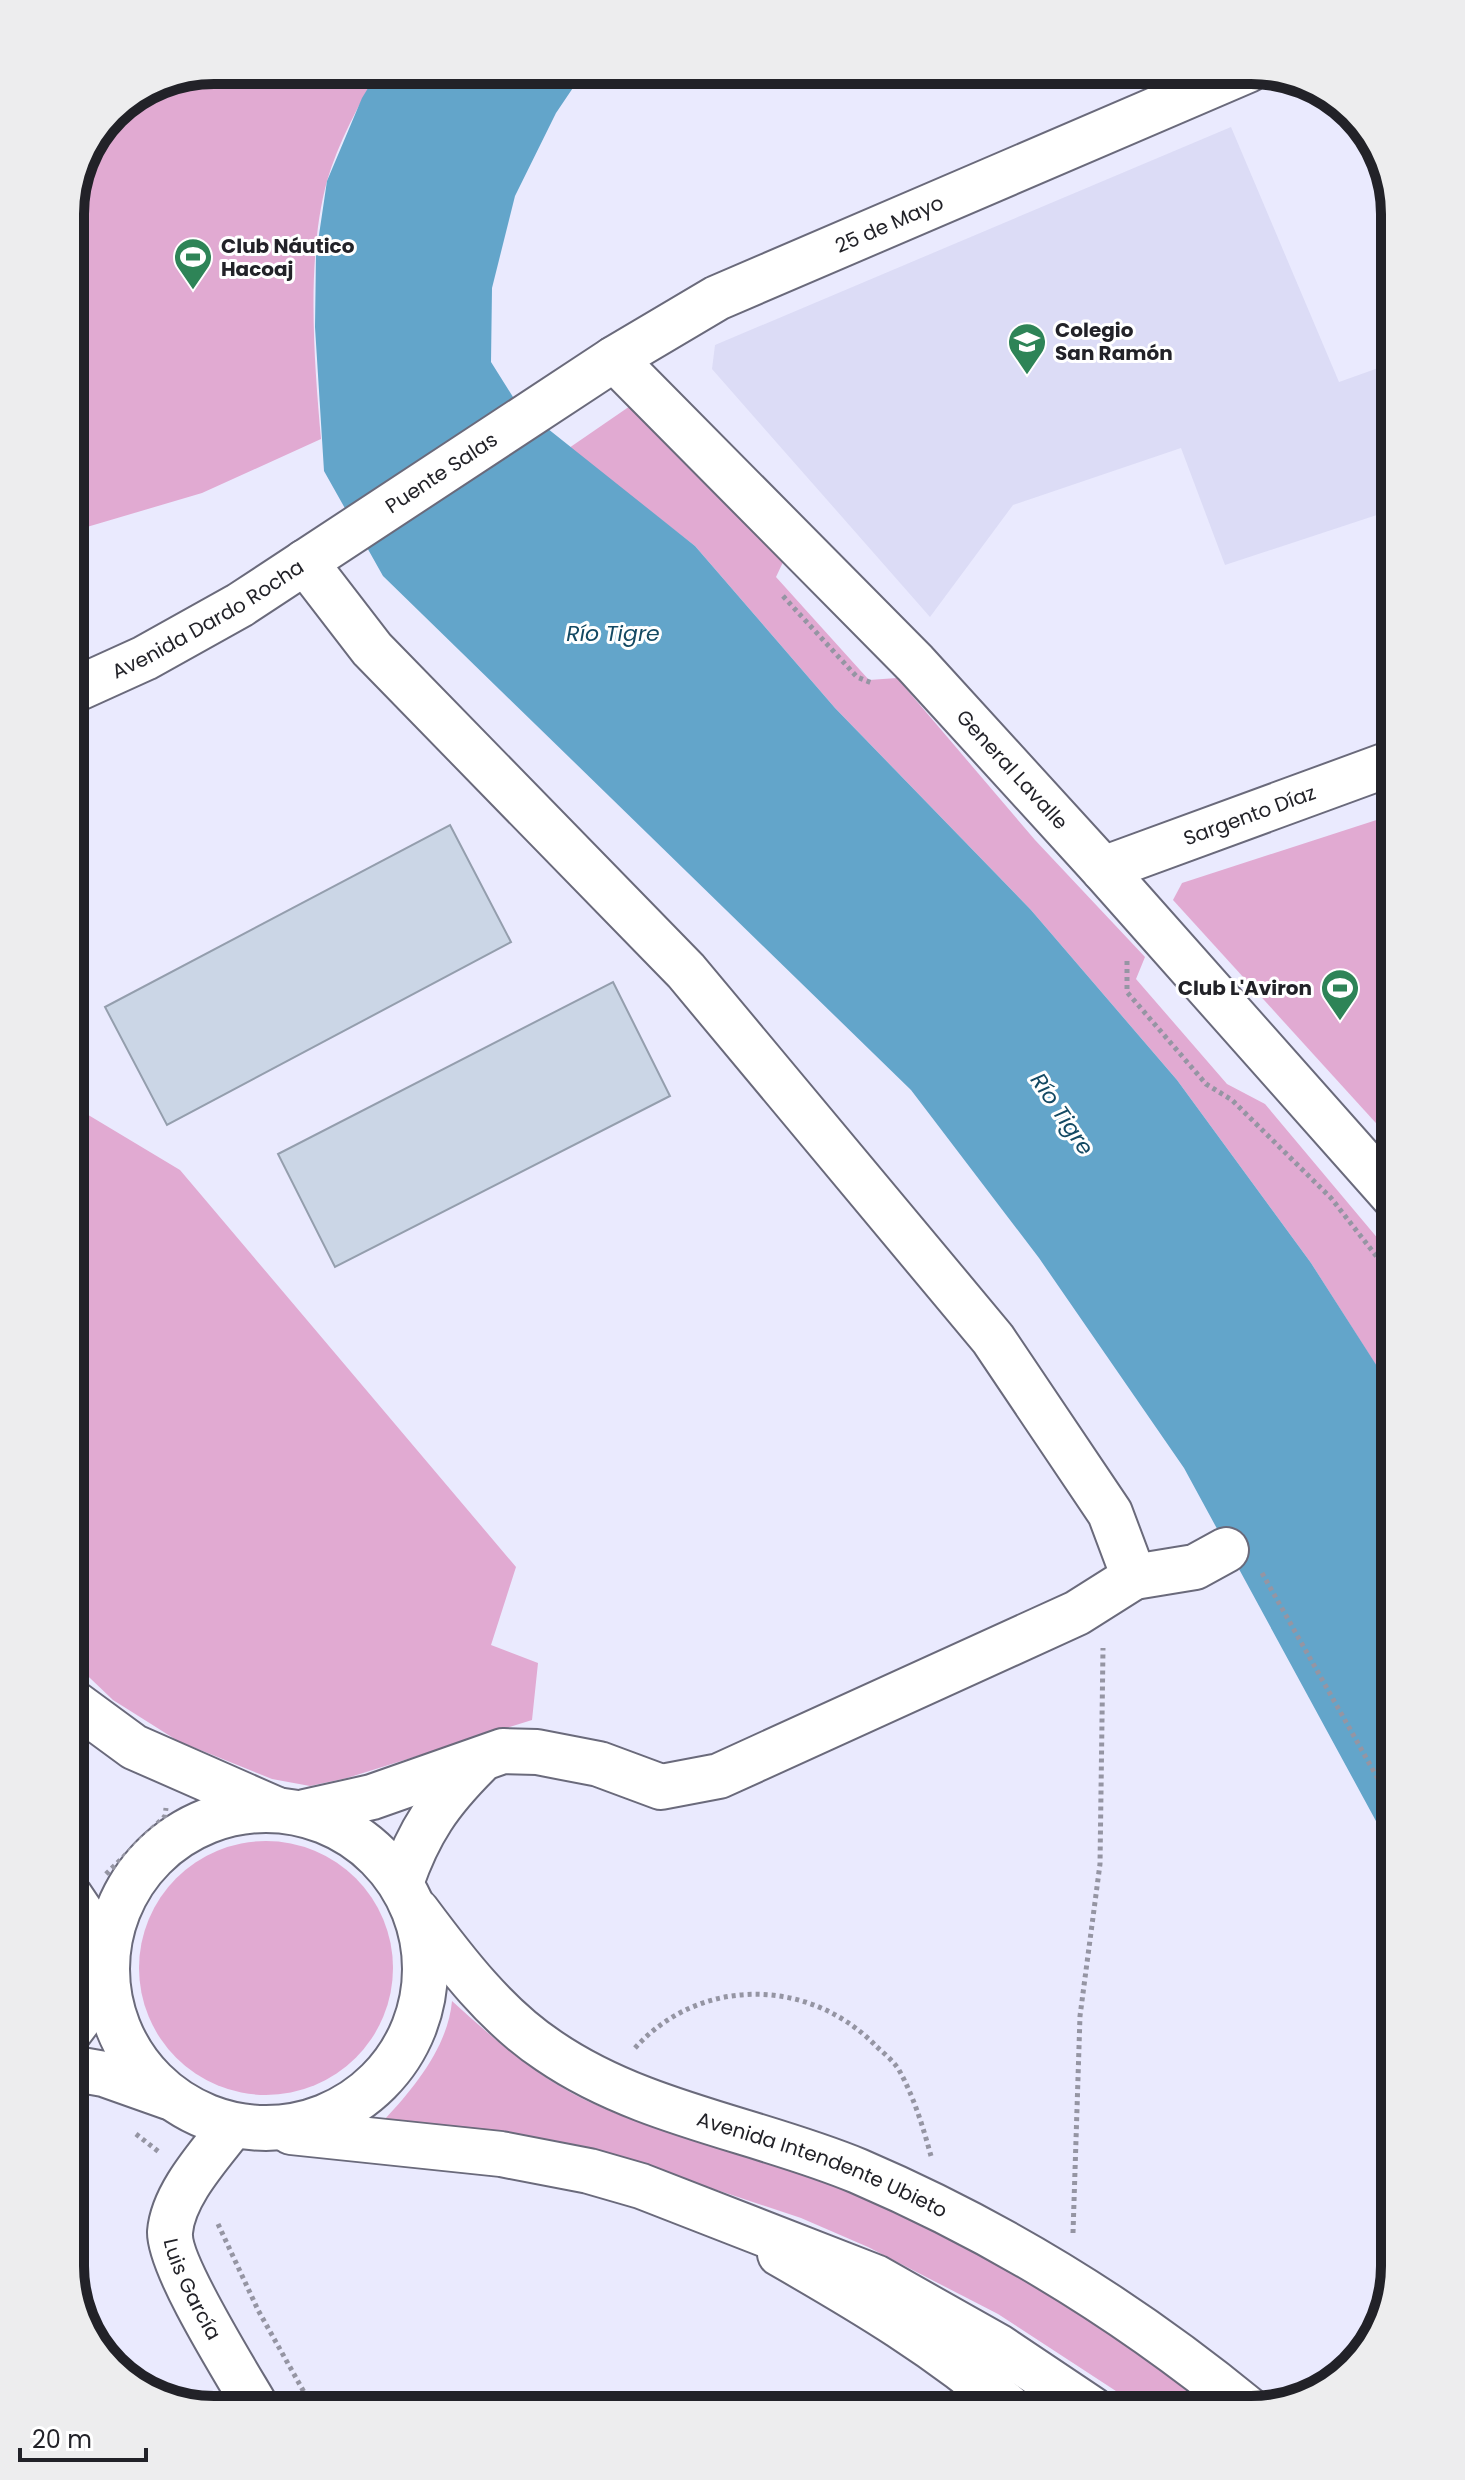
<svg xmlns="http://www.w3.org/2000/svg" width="1465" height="2480" font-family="Poppins,sans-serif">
<rect width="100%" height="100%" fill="#eaeafe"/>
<path fill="#dcdcf6" d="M1231,127L1339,382L1395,362V509L1225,565L1181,448L1013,505L930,617L712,369L715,345Z"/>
<g fill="#e1aad2">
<path d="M214,70H379C359,104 338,143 327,181C306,258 314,360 321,439L202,493L70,532V205L112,112L159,81Z"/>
<path d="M633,404L784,560L776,577L869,680L897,678L1035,840L1145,957L1136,979L1227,1084L1265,1104L1395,1259V1395L1311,1263L1177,1080L1031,910L835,708L695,546L569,448Z"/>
<path d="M1395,814V1144L1173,900L1182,883Z"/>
<path d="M70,1095L85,1113L180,1170L516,1567L491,1645L538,1663L532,1720L347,1778L310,1786L272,1779L178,1741L113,1700L70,1659Z"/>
<circle cx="266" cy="1968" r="127"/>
<path d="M452,2001C496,2041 539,2079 594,2104C681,2143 777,2160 864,2197C992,2252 1106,2328 1217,2410H1145L998,2314L868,2247L801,2218L672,2175L529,2142L385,2119C415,2087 448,2046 452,2001Z"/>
</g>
<path fill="#63a5ca" d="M379,70H585L556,113L515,196L492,288L491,362L518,405L695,546L835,708L1031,910L1177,1080L1311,1263L1391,1388L1395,1395V1856L1184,1468L1039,1258L911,1090L383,576L324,471L315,327L316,255L327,181L362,98Z"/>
<g fill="#cbd6e6" stroke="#949ead" stroke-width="2">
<path d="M450,825L511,942L167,1125L105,1007Z"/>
<path d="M613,982L670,1096L335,1267L278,1154Z"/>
</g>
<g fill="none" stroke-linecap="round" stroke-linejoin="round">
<g stroke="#6a6a7b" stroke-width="48">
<g id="minor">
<path id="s1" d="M614,359L915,663L1103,869L1395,1198"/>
<path id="s2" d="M1103,869L1395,762"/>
<path d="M1134,1577L1195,1567L1226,1550"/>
<path d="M305,1812L372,1797L503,1751L537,1752L599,1764L661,1787L719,1776L1077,1613L1134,1577L1110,1513L993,1339L686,971L372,649L305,562"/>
<path d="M401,1883C419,1831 439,1802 478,1763"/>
<path d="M70,2031L107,1982"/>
<path d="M70,2068L104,2074L169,2097"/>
<path id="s3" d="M232,2126C210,2155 173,2194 170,2232C168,2265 239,2377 258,2410"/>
<path d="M780,2254C862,2301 941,2348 1012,2410"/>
</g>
</g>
<g stroke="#6a6a7b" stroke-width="48">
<g id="major">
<path id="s4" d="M70,692L145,658L240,605L614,359L717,298L1248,70"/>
<path d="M70,1700L134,1747L275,1809"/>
<circle cx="266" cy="1969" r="159"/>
<path d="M70,1896L99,1939L107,1964"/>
<path id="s5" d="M417,1911C455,1962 496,2016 549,2051C641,2114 757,2129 858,2171C998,2231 1131,2313 1249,2410"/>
<path d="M291,2132L501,2154L589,2171L641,2186L875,2277L999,2347L1093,2410"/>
</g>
</g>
<g stroke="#9595a3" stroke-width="5" stroke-dasharray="4 4" stroke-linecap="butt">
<path d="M783,596L857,677L872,683"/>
<path d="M1127,961V992L1206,1084L1232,1100L1331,1198L1395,1280"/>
<path d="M1262,1573L1395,1809"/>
<path d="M106,1874L165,1816L166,1808"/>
<path d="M635,2048C699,1977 807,1977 874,2044C882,2052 893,2060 899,2070C914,2097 923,2127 931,2156"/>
<path d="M136,2134L159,2152"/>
<path d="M218,2224L258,2310L314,2410"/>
<path d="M1073,2233L1080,2016L1100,1864L1103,1648"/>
</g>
<use href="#minor" stroke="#fff" stroke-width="44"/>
<use href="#major" stroke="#fff" stroke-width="44"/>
</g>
<defs>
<g id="stadium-pin" transform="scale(2)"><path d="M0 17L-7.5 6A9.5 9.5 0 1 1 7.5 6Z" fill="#2e8457" stroke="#fff"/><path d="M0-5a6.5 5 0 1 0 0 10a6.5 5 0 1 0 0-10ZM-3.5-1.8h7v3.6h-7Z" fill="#fff"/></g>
<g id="school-pin" transform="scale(2)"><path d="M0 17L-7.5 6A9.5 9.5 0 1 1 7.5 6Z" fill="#2e8457" stroke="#fff"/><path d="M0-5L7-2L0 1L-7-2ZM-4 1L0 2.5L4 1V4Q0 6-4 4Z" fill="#fff"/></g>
</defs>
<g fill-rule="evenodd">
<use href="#stadium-pin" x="193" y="257"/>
<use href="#school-pin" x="1027" y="342"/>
<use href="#stadium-pin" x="1340" y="988"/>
</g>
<g text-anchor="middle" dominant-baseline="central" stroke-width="6" stroke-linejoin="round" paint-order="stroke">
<g font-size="20" fill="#222228" stroke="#fff">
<text stroke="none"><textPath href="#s4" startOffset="946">25 de Mayo</textPath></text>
<text stroke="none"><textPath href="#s4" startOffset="432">Puente Salas</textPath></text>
<text stroke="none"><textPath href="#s4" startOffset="156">Avenida Dardo Rocha</textPath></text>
<text stroke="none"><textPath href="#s1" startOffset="572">General Lavalle</textPath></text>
<text stroke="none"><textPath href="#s2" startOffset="156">Sargento Díaz</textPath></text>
<text stroke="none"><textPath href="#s5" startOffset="490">Avenida Intendente Ubieto</textPath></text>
<text stroke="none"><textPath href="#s3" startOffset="186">Luis García</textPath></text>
</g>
<g font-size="20" font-weight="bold" fill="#222228" stroke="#fff" text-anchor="start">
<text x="221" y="246">Club Náutico<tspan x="221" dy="23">Hacoaj</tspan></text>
<text x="1055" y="330">Colegio<tspan x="1055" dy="23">San Ramón</tspan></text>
<text x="1312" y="988" text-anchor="end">Club L'Aviron</text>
</g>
<g font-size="22" font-style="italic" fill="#134963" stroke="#fff">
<text x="613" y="633">Río Tigre</text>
<text transform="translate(1062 1114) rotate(56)">Río Tigre</text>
</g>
</g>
<path d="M0 0H1465V2480H0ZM214 84H1251A130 130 0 0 1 1381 214V2266A130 130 0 0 1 1251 2396H214A130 130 0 0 1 84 2266V214A130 130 0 0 1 214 84Z" fill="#ededee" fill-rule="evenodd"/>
<path fill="none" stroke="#222228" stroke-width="10" d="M214 84H1251A130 130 0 0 1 1381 214V2266A130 130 0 0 1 1251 2396H214A130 130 0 0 1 84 2266V214A130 130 0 0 1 214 84Z"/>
<path d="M20 2448v12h126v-12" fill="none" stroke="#222228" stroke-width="4"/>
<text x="32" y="2448" font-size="24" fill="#222228" stroke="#ffffff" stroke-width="6" paint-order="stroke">20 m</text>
</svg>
